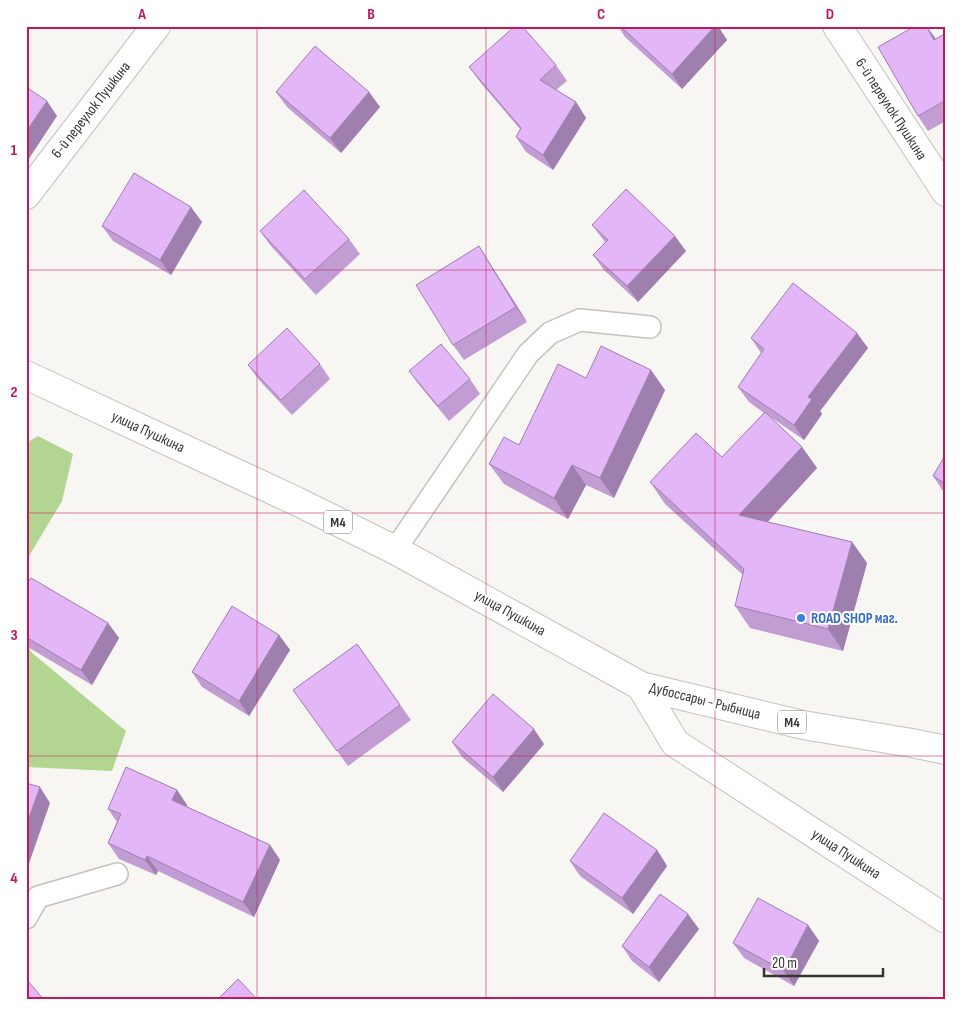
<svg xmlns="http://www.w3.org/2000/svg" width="972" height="1026" font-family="'Sofia Sans Condensed',sans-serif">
<rect width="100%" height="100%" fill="#f7f6f3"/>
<g fill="#b3d592">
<path d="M38,436L73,454L62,501L26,561V443Z"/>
<path d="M26,641L31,652L126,731L112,771L26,767Z"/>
</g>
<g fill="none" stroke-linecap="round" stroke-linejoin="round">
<g stroke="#c3c2be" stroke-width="24">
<g id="service">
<path d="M395,550L528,354L550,333L580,320L650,327"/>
<path d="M26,918L38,897L117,874"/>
</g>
</g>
<g stroke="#c3c2be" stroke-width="30">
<g id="minor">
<path d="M837,26L946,192"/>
<path d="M26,195L156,26"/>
</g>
</g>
<g stroke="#c3c2be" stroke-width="30">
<path id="tertiary" d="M641,686L675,743L946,919"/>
</g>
<g stroke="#c3c2be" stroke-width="30">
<path id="trunk" d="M26,375L296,501L395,550L641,686L803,725L912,743L946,750"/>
</g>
<use href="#service" stroke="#fff" stroke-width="21"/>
<use href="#minor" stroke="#fff" stroke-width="28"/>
<use href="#tertiary" stroke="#fff" stroke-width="28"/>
<use href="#trunk" stroke="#fff" stroke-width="28"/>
</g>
<g fill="#c29dd4">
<path d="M618,26H718L727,40L682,89L625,37Z"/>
<path d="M946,33V121L928,131L918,116L936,39Z"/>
<path d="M556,65L567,81L556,90L576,102L586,118L553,170L526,152L516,137L520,129L480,82L469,67Z"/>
<path d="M276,92H369L380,107L341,153L287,107Z"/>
<path d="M202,222L171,275L113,241L102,226Z"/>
<path d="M592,225L686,251L638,302L604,270L593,255L605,242Z"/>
<path d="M260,231L349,239L360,254L316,295L271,246Z"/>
<path d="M479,246L489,262L527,322L464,360L453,345Z"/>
<path d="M751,338L868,348L820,411L822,414L804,440L769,416L802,447L817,468L768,522L852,542L867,563L843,651L750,628L735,606L743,575L665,504L650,482L722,457L764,413L749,402L738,387L761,353Z"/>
<path d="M320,364L330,379L292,415L259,380L248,365Z"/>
<path d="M409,371L470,379L480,394L449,421L420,386Z"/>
<path d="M586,378L665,390L614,498L586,485L568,519L504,484L489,464L519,445Z"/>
<path d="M946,454V493L943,491L933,476Z"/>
<path d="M26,585L108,623L119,638L92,685L26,646Z"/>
<path d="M279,635L290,650L249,716L202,687L192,672Z"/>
<path d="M357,644L411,720L348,766L293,690Z"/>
<path d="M452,742L544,744L503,792L462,757Z"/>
<path d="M177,790L187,805V807L270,845L280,860L254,917L158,871L156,875L119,859L108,843L117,822L108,809Z"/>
<path d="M657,850L667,866L633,914L580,876L570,861Z"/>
<path d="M808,925L819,941L794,986L744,958L733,943Z"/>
<path d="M699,929L659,982L632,961L622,946Z"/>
</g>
<g fill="#9e7fad">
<path d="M715,26H718L727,40L682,89L672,74Z"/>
<path d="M926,26L934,36L944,55L934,40Z"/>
<path d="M369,92L380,107L341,153L330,138Z"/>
<path d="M47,101L57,116L26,163V132Z"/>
<path d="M576,102L586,118L553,170L543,155Z"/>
<path d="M191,207L202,222L171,275L160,260Z"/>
<path d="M675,236L686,251L638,302L627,286Z"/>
<path d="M479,246L489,262L527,322L516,307Z"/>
<path d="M857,333L868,348L820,411L822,414L804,440L794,425L808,397Z"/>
<path d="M651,370L665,390L614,498L600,478Z"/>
<path d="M802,447L817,468L754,536L739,515Z"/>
<path d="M572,465L586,485L568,519L554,498Z"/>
<path d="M852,542L867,563L843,651L828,629Z"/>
<path d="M108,623L119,638L92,685L81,670Z"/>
<path d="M279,635L290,650L249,716L239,701Z"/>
<path d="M534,729L544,744L503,792L493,777Z"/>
<path d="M40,787L50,803L26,872V826Z"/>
<path d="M177,790L187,805L183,815L172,800Z"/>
<path d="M270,845L280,860L254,917L243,902Z"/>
<path d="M657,850L667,866L633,914L622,898Z"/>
<path d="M147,856L158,871L156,875L145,860Z"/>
<path d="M688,914L699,929L659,982L649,967Z"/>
<path d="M808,925L819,941L794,986L784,971Z"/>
</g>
<g fill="#e2b6f7" stroke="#9e7fad">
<path d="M515,26H522L556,65L540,80L576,102L543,155L516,137L521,128L469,67Z"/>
<path d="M620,26H715L672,74Z"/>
<path d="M915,26H926L934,40L946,33V100L918,116L878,47Z"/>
<path d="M315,46L369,92L330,138L276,92Z"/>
<path d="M26,87L47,101L26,132Z"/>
<path d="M134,173L191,207L160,260L102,226Z"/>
<path d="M626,189L675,236L627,286L593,255L608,240L592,225Z"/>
<path d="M304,190L349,239L305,279L260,231Z"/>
<path d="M479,246L516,307L453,345L416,285Z"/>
<path d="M793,283L857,333L808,397L812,399L794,425L738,387L764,349L751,338Z"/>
<path d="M287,328L320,364L281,400L248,365Z"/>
<path d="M441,344L470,379L438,406L409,371Z"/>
<path d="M601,346L651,370L600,478L572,465L554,498L489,464L504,437L519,445L558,364L586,378Z"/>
<path d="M765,412L802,447L739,515L852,542L828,629L735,606L744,569L650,482L696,433L722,457Z"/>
<path d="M946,454V484L933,476Z"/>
<path d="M31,578L108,623L81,670L26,637V585Z"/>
<path d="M232,606L279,635L239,701L192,672Z"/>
<path d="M357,644L400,705L337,751L293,690Z"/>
<path d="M493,694L534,729L493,777L452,742Z"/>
<path d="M126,767L177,790L172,800L270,845L243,902L147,856L145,860L108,843L121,814L108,809Z"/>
<path d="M26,783L40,787L26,826Z"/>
<path d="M604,813L657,850L622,898L570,861Z"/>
<path d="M660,894L688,914L649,967L622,946Z"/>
<path d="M758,898L808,925L784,971L733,943Z"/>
<path d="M238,979L258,1000H217Z"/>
<path d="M28,981L44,1000H26V982Z"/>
</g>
<path fill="none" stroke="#c2185b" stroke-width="1" stroke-opacity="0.55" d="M257,26V1000M486,26V1000M715,26V1000M26,270H946M26,513H946M26,756H946"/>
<circle fill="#3f7fe0" stroke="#fff" stroke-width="2" cx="801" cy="618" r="5"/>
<g text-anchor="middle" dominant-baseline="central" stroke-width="4" stroke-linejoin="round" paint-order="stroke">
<g fill="#fff" stroke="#727271" stroke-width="1">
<rect x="324" y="510.5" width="28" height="23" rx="4"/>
<rect x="778" y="710.5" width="28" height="23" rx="4"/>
</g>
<g font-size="14" font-weight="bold" fill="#363534">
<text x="338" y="522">M4</text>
<text x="792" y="722">M4</text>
</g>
<g font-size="15" fill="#363534" stroke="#fff">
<text transform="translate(891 109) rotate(57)">6-й переулок Пушкина</text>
<text transform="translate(91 110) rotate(-52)">6-й переулок Пушкина</text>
<text transform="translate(148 432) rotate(25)">улица Пушкина</text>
<text transform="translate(510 613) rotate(29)">улица Пушкина</text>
<text transform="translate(705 701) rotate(14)">Дубоссары - Рыбница</text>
<text transform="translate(846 854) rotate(33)">улица Пушкина</text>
</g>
<g font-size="15" font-weight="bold" fill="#366cbe" stroke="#fff" text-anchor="start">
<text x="811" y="618">ROAD SHOP маг.</text>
</g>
</g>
<rect width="972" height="1026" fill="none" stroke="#ffffff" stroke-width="55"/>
<path d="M764 968v8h119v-8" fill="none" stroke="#363534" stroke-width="2.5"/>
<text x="772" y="968" font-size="15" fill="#363534" stroke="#ffffff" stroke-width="4" paint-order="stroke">20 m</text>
<rect x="28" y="28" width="916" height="970" fill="none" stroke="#c2185b" stroke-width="2"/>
<g font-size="16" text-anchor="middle" font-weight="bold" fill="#c2185b">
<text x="142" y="19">A</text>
<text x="371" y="19">B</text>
<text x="601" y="19">C</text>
<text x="830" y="19">D</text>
<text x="14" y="155">1</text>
<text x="14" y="397">2</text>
<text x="14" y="640">3</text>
<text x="14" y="883">4</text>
</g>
</svg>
